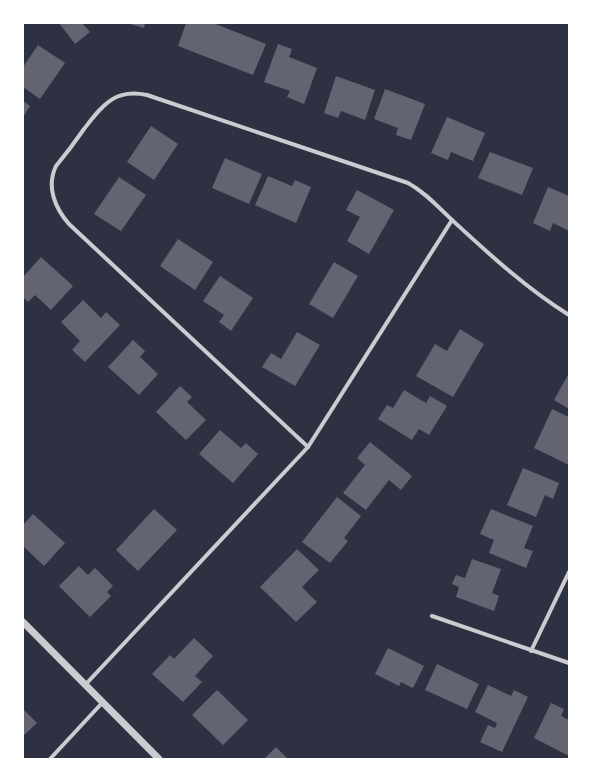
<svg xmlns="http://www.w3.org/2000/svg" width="592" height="782" font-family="'DejaVu Sans',sans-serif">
<rect width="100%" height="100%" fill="#2d3142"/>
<g fill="#626471">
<path d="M59,23H82L90,32L75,44Z"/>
<path d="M127,23H145L144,28Z"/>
<path d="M186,23H213L266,44L253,75L178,46Z"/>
<path d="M278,44L292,49L289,57L317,68L304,104L287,97L290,91L264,82Z"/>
<path d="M38,45L65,63L40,99L23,87V67Z"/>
<path d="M336,76L375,90L365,120L341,111L338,118L324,113Z"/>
<path d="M385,89L425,104L411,140L396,135L398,128L374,119Z"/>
<path d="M23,101L30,106L23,117Z"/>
<path d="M447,117L485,133L473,161L451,152L448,160L431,153Z"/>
<path d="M151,126L178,144L154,180L127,162Z"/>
<path d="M490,152L533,168L522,195L478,178Z"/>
<path d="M225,158L262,174L249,204L212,188Z"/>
<path d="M268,176L292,186L295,180L311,187L296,223L255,205Z"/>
<path d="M119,177L146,195L121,231L94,214Z"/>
<path d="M548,187L569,196V231L553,223L550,231L533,223Z"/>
<path d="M357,190L394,210L369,254L347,241L360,217L346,210Z"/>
<path d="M178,239L213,262L195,290L160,266Z"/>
<path d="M41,257L73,286L51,310L35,295L28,302L23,297V277Z"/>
<path d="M334,262L358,276L333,318L309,304Z"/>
<path d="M220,276L253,298L231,331L219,322L224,315L203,301Z"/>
<path d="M83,300L101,318L106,312L120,325L85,362L72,350L80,341L61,322Z"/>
<path d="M460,329L484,344L453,397L416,376L435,344L447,351Z"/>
<path d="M297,332L320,345L295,386L262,367L271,353L281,359Z"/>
<path d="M133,340L145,351L140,357L158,374L139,395L108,367Z"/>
<path d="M569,373V409L554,400Z"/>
<path d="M180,386L192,397L187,402L206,420L186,440L156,412Z"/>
<path d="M404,390L426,403L430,396L447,406L429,435L419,429L412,440L378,419L387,405L393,408Z"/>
<path d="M552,409L569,417V465L534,448Z"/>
<path d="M220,430L241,448L246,443L258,454L233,483L199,454Z"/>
<path d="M370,442L412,476L401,490L389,480L366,510L343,493L365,465L357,458Z"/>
<path d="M523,468L559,483L553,499L545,495L536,517L507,505Z"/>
<path d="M337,497L361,516L344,538L348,541L330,563L302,542Z"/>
<path d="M154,509L177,530L138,571L116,550Z"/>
<path d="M491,509L533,526L524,548L533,551L526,568L489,553L494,540L480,534Z"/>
<path d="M33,514L65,543L44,566L23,546V525Z"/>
<path d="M297,549L319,570L302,587L317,602L296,622L260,587Z"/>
<path d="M472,559L501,569L492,593L499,596L494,611L456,597L459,587L452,584L456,575L465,578Z"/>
<path d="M79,566L88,575L95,568L113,586L107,592L111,596L90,617L59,586Z"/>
<path d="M194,638L213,656L195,676L202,682L183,702L152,674L170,655L174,659Z"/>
<path d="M388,648L424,666L413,688L401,682L399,686L375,674Z"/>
<path d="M437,664L479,684L467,709L425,690Z"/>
<path d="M488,685L511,696L514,690L528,697L502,752L480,742L488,725L495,728L497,723L475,712Z"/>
<path d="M217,690L248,720L223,745L192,715Z"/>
<path d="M551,703L564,709L561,716L569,720V756L534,738Z"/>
<path d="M23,709L37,723L23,736Z"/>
<path d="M276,747L288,759H264Z"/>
</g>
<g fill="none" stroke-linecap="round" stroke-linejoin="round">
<g stroke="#caccd0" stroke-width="4">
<path d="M308,447L69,224C55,208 46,187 56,166C66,154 75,142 84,129C102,106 114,88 147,95L408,183C426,193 438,207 452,220C489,254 527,289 569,315"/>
<path d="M432,616L569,663"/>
<path d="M531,651L569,572"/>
<path d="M85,685L308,447L452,220"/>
<path d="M50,759L102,703"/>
</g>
<path stroke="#caccd0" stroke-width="7" d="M23,622L159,759"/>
</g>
<rect width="592" height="782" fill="none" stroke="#ffffff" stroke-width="48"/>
</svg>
